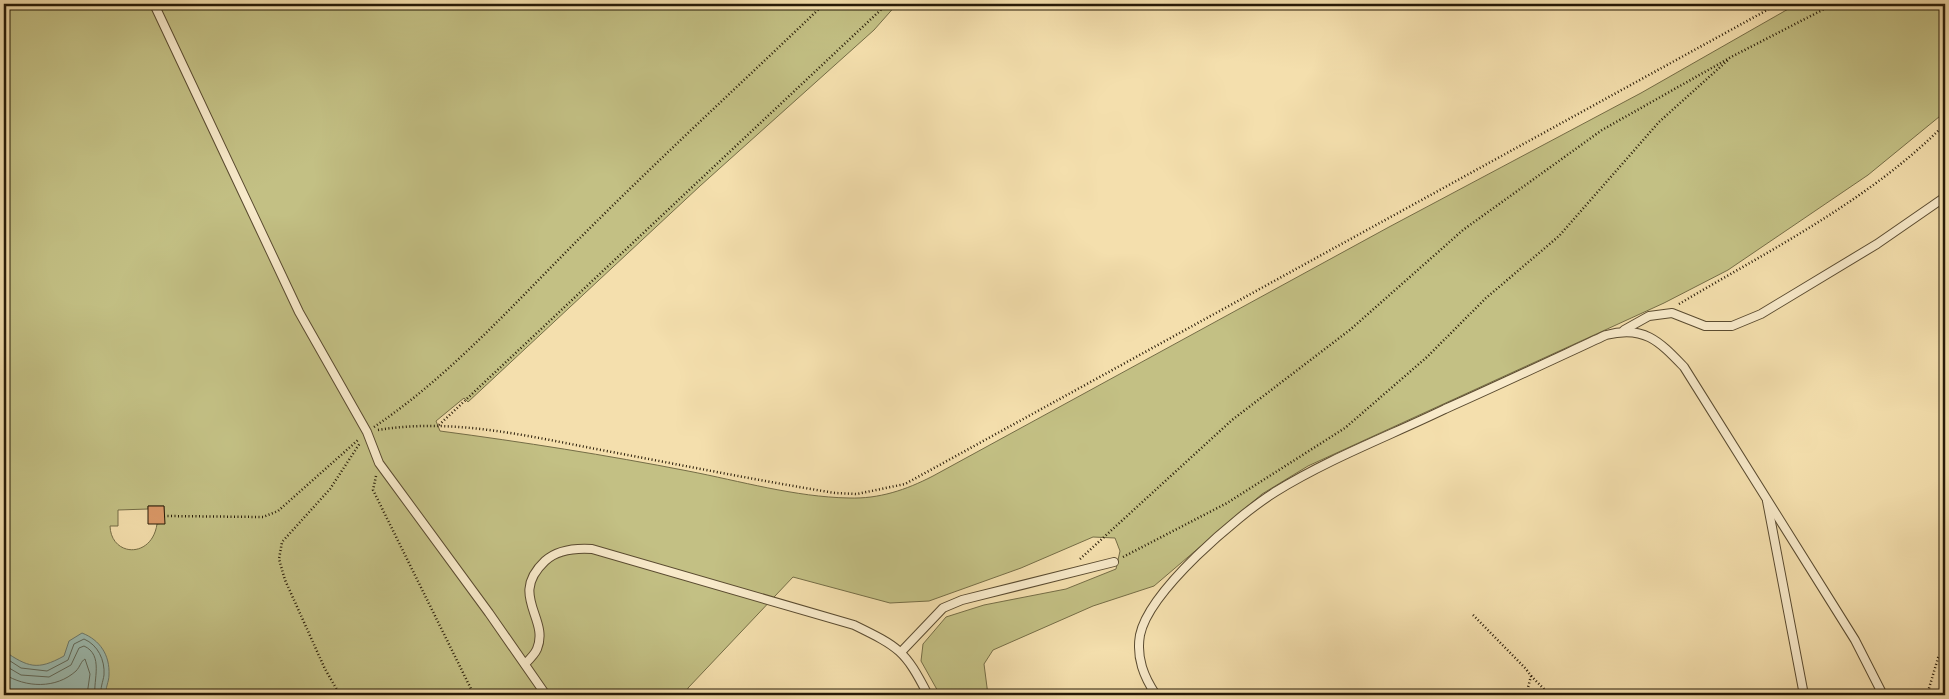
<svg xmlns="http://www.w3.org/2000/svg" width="1949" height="699" font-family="'Libre Caslon Text',serif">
<rect width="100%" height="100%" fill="#f4dfad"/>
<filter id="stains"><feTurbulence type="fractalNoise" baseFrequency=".004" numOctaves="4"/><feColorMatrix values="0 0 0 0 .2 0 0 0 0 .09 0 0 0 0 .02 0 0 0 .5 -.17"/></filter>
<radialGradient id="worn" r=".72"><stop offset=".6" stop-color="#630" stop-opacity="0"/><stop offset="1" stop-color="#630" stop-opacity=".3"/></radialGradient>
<path fill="#c3c084" stroke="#756d46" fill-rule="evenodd" d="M4,4H897L874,30L700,186L468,402L464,398L436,421L440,431C523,442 606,455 688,471C740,481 795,497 849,498C879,499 906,490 933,476L1389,227L1641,93L1797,4H1945V112L1868,175L1728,270L1664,303L1308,466L1262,494L1154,586L1093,606L993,650L984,664L988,695H940L921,661L923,644L946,617L984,605L1066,589L1116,569L1120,551L1115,538L1093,537L1021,568L929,601L890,603L793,577L688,688L686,695H4ZM148,506H164V523L157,524C152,559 111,557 110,526H118V510L148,509Z"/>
<path fill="#9dbcb1" stroke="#6e7b6d" d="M82,633C100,640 110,655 109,675C109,682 105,688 106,695H4V651C28,667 37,671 64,656L69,641Z"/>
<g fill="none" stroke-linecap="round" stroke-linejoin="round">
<g stroke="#626b5c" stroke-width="1">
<path d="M4,657L21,668L47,671L68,660L74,644L84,639C98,645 105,660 104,675C103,682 100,688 101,695"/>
<path d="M4,665L21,675L49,677L71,665L79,648L84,646C104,655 93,680 95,695"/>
<path d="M4,674C26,688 56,689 76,671C80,667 81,661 85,659L90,674L87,695"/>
</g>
</g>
<path fill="#db9968" stroke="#271a07" d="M148,506H164L165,524H148Z"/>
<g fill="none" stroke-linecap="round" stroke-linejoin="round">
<g stroke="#5a4b30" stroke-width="10">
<g id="service">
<path d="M154,4L299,312L367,432L379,463L489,613L546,695"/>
<path d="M1624,330L1649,316L1672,313L1705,326H1732L1761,314L1877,244L1945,197"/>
<path d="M1767,501L1804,695"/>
<path d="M902,651L943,608L962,600L1114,562"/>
<path d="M525,664C529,660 535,654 537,649C550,618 508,596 545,561C557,550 576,548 592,549L854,625C899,647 905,650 928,695"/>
<path d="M1156,695C1144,677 1136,658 1140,635C1149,591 1237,516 1275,492C1328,459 1389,436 1445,409C1499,385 1552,360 1606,335C1644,325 1659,341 1684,367L1855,640L1883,695"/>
</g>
</g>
<g stroke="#271a07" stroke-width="2.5" stroke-dasharray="1 2.5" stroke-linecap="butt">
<path d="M1679,304C1770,250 1870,200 1945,124"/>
<path d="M439,425L887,4"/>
<path d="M374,427C454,373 518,299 586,232C664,154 745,80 824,4"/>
<path d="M378,430C450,418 524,435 596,449C676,464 755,480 835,493L857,494L905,484L1778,4"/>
<path d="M376,476L373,490L474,695"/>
<path d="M164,516L263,517L278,511L358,440"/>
<path d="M1123,557L1227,503L1345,428L1427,357L1486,298L1559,236L1659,122L1728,60"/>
<path d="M1080,559L1232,420L1351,329L1463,230L1602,130L1733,56L1834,4"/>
<path d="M1473,615L1526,669L1531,676L1526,695"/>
<path d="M1531,676L1550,695"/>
<path d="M340,695L325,669L285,580L279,559L282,542L330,489L360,443"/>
<path d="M1535,695H1545"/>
<path d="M1927,695L1938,658L1945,647"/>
</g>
<use href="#service" stroke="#f8eaca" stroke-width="8"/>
</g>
<rect width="1949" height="699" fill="none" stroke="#f4dfad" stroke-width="20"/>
<rect x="5" y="5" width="1939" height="689" fill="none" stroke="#271a07" stroke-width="2.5"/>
<rect x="10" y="10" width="1929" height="679" fill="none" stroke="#271a07"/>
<rect width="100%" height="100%" filter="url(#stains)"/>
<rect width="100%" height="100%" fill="url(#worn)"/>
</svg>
